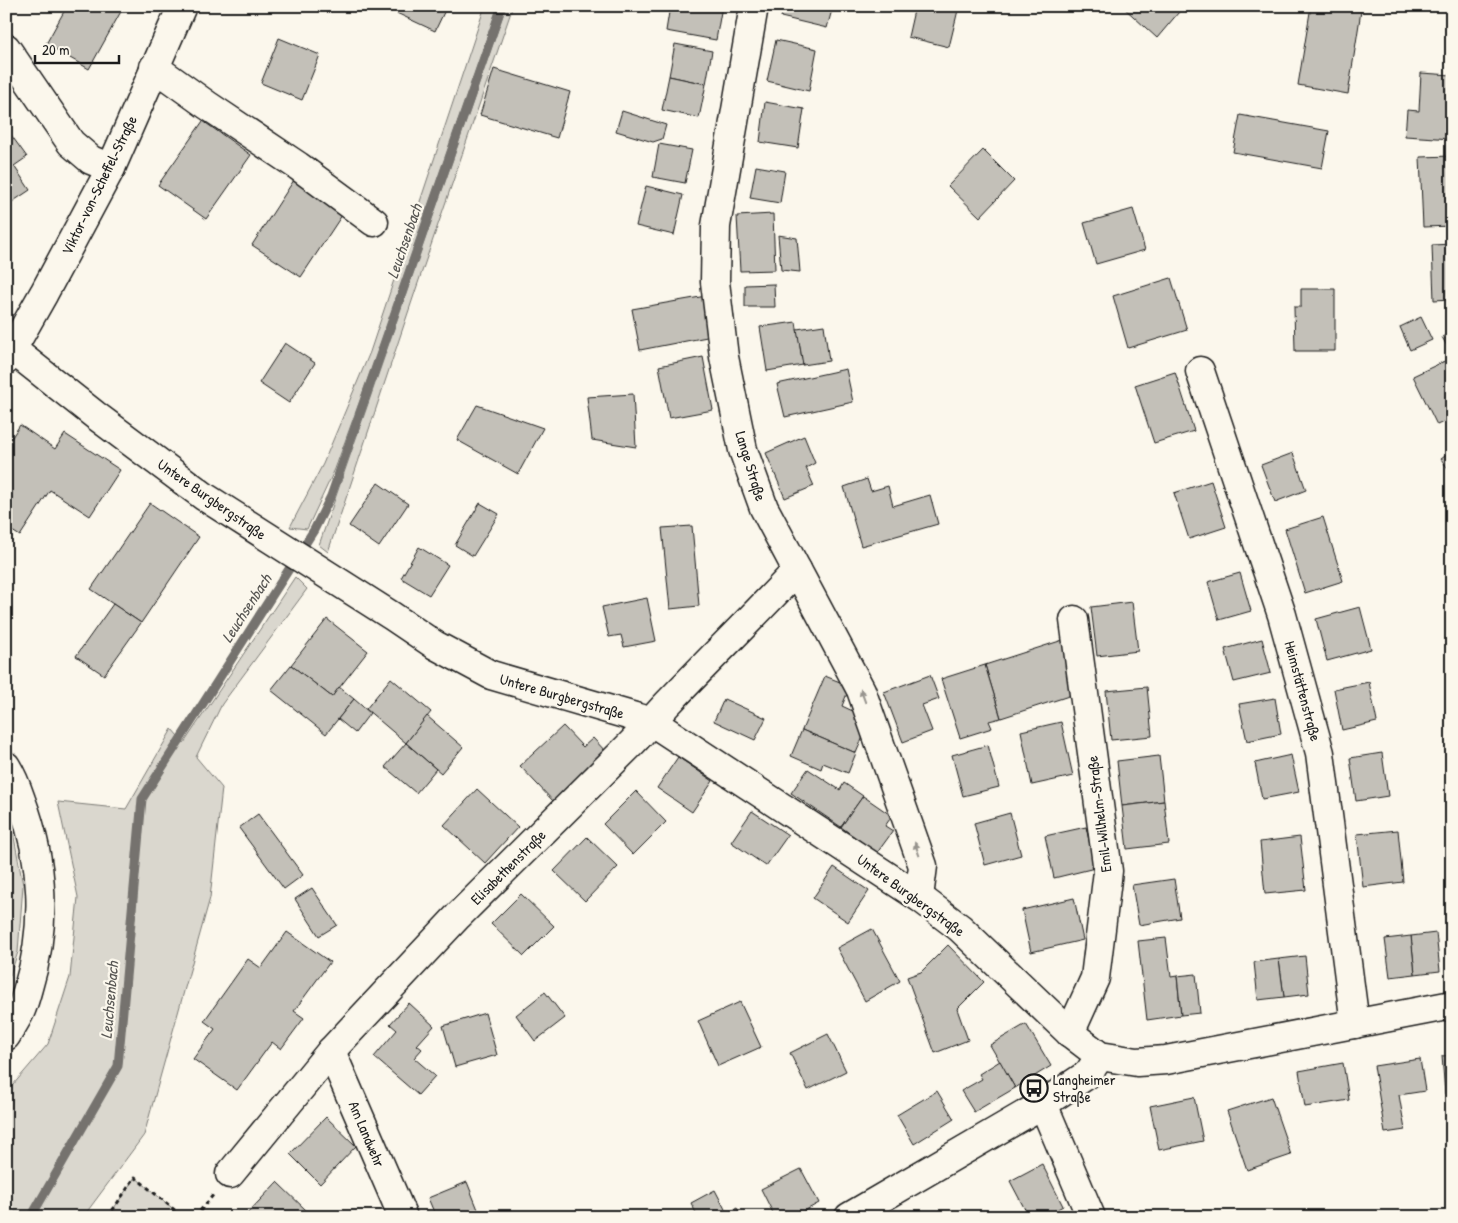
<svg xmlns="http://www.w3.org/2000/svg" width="1458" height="1223" font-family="'Patrick Hand',sans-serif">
<rect width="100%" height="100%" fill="#fbf7ec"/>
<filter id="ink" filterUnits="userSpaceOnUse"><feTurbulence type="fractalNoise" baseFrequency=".02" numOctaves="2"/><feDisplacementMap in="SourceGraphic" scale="10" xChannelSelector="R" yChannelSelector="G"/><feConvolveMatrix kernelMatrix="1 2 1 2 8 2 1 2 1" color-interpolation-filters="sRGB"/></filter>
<g filter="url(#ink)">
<g fill="#dad7ce" stroke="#7b7a75">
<path d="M485,6H498L375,359L335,469L307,529L290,527L323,464L370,352Z"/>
<path d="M506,6H513L416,289L328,552L319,545Z"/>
<path d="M295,577L307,589L222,704L196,757L222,788L210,898L144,1135L83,1217H6V1093L48,1044L70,977L78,897L58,802L126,809L172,729L184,743Z"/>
<path d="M6,815L13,832L23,885L18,952L6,987Z"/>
<path d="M135,1177L183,1217H108Z"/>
</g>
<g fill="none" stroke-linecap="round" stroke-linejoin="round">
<path stroke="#74726e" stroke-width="9" d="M31,1217L118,1066L142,799L314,530L331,496L502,6"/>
</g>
<g fill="#c3c0b8" stroke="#1c1c1c">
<path d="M67,6H124L89,69L46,44Z"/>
<path d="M389,6H447L435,31L388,9Z"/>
<path d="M670,6H722L716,40L666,31Z"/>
<path d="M784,6H833L827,28L781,17Z"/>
<path d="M915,6H959L949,47L908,37Z"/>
<path d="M1122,6H1184L1157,38Z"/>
<path d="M1311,6H1333L1361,11L1348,94L1298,85Z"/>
<path d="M279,38L320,55L302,100L261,83Z"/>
<path d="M776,40L817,49L809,91L767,81Z"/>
<path d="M675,44L712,51L706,84L669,76Z"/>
<path d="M494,69L570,92L557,138L480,115Z"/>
<path d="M1421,73L1452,75V139L1405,136L1407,110L1419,111Z"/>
<path d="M669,76L706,84L699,118L662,110Z"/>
<path d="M765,102L804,109L798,148L760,142Z"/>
<path d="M622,111L666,125L662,139L653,142L616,131Z"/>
<path d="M1240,115L1329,131L1322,168L1233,152Z"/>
<path d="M203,121L251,155L206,219L158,185Z"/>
<path d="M6,128L27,157L14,166L30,190L6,206Z"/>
<path d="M659,144L692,150L685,183L653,177Z"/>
<path d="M983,150L1014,181L980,217L948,186Z"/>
<path d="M1452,156V226L1423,227L1420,157Z"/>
<path d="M756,166L785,171L780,203L750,198Z"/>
<path d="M294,180L344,212L301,277L252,245Z"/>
<path d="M646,186L683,195L674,235L636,226Z"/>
<path d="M1133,209L1145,250L1096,264L1084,223Z"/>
<path d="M773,214L775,270L740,271L737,216Z"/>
<path d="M778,235L797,238L800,272L781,270Z"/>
<path d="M1452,244V299L1434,300L1432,245Z"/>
<path d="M1171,278L1187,330L1128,348L1113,296Z"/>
<path d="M774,284L775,307H745V285Z"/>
<path d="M1301,289H1335V351H1295L1294,307H1301Z"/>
<path d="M706,296L712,336L640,350L632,309Z"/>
<path d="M1421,317L1432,340L1410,350L1400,327Z"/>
<path d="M796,322L803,365L767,371L760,327Z"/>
<path d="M824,325L829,361L803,365L797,329Z"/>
<path d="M1452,332V355L1442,337Z"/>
<path d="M285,343L315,363L289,403L259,383Z"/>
<path d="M703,357L713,410L669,418L659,366Z"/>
<path d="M1447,360L1452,370V418L1437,425L1413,376Z"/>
<path d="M846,369L853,402L785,417L777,384Z"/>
<path d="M1175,372L1194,431L1154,443L1135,385Z"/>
<path d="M633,394L636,447L592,440L587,397Z"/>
<path d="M477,405L543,428L518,474L457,440Z"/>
<path d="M20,425L55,449L65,434L120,470L90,516L50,490L20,536L6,527V446Z"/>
<path d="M804,436L815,463L806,468L814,486L785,498L766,453Z"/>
<path d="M1452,451V474L1441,459Z"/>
<path d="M1293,453L1306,490L1275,502L1261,465Z"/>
<path d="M867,479L871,491L888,486L893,506L930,495L938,524L861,546L844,487Z"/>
<path d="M1211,481L1226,527L1189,539L1174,493Z"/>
<path d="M378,483L408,504L379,547L349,526Z"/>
<path d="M150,503L199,537L141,623L91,589Z"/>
<path d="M480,503L499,514L473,556L455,545Z"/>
<path d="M1323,517L1343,581L1305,593L1285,529Z"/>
<path d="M692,526L699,606L670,609L662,528Z"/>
<path d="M419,547L448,565L429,595L401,578Z"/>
<path d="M1240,573L1251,611L1219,620L1208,582Z"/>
<path d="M647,598L656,641L624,647L621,635L609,637L602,607Z"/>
<path d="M1132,602L1138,651L1097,656L1091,607Z"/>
<path d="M113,604L141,623L104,675L76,656Z"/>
<path d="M1360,607L1371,649L1327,661L1316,619Z"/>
<path d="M327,619L368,651L332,697L291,665Z"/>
<path d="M1066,639L1075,694L1001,718L985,665Z"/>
<path d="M1262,639L1271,673L1234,682L1225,649Z"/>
<path d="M291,665L332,697L339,687L354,699L326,734L271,690Z"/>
<path d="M985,665L1001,718L989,721L992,728L960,738L941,679Z"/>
<path d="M930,675L939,699L922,705L932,731L903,742L884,692Z"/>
<path d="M825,676L850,686L842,706L857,713L855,720L863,723L866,730L856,753L802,730Z"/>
<path d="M391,678L431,712L406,743L366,709Z"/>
<path d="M1369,682L1377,722L1342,730L1334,689Z"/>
<path d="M1147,687L1152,736L1111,740L1106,691Z"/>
<path d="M1275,698L1281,734L1247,741L1239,704Z"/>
<path d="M354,699L370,713L355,733L338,719Z"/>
<path d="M724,699L766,718L755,740L714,721Z"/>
<path d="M427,716L463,747L441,773L406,743Z"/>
<path d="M1061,722L1073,776L1032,785L1021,731Z"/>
<path d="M563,726L583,747L593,738L607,753L554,802L520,766Z"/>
<path d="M802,730L856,753L848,773L823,763L821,769L791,756Z"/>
<path d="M406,743L436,769L416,793L385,767Z"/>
<path d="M988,745L999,787L963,796L952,755Z"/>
<path d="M1382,753L1388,796L1356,801L1350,758Z"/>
<path d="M1291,755L1299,792L1262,799L1255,763Z"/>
<path d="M1159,756L1164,801L1122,806L1117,761Z"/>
<path d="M678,757L713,781L692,812L657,788Z"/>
<path d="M808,769L840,790L844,783L863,796L841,827L791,793Z"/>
<path d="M477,789L518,827L485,863L444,825Z"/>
<path d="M636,791L666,822L633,855L603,824Z"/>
<path d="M863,796L892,816L885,826L893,831L877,853L841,827Z"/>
<path d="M1164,801L1169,844L1127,849L1122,806Z"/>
<path d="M752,811L788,835L766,866L731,842Z"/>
<path d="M1010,813L1021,855L985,865L974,823Z"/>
<path d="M258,814L303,875L284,889L239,828Z"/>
<path d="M1086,827L1095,868L1054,878L1045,836Z"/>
<path d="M1398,830L1403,882L1363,887L1357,834Z"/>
<path d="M587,837L618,867L585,901L554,871Z"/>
<path d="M1300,837L1306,890L1265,894L1260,842Z"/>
<path d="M834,867L869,891L848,922L813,898Z"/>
<path d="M1174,879L1180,918L1139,925L1132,885Z"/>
<path d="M312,888L337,925L319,936L295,899Z"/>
<path d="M521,894L554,926L524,956L491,924Z"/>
<path d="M1074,898L1083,940L1031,952L1022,910Z"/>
<path d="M872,929L900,981L865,1001L837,948Z"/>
<path d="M287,932L330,962L294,1011L304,1018L281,1049L272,1042L237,1090L193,1059L215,1029L204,1021L248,959L261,968Z"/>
<path d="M1436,933L1440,971L1415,974L1411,936Z"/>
<path d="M1411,936L1415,974L1390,977L1385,939Z"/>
<path d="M1166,938L1171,977L1177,976L1181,1015L1147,1020L1138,941Z"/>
<path d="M948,945L984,982L957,1009L968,1040L935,1053L907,977L921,972Z"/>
<path d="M1305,956L1309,994L1284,997L1279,959Z"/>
<path d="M1279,959L1284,997L1258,1000L1254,962Z"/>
<path d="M1196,974L1200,1013L1181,1015L1177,976Z"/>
<path d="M545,992L565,1018L535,1041L516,1015Z"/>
<path d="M740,1002L761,1047L718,1066L698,1021Z"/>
<path d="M409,1003L434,1026L417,1045L422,1049L414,1058L435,1076L418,1095L374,1057L397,1030L390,1024Z"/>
<path d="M485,1013L497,1055L455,1067L443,1026Z"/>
<path d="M1026,1024L1051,1066L1015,1088L990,1045Z"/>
<path d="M828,1034L846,1071L808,1090L790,1053Z"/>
<path d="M1452,1055V1094H1445L1442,1056Z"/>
<path d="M1420,1059L1425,1091L1399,1095L1405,1130L1385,1133L1374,1066Z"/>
<path d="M1000,1061L1015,1088L974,1112L961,1091L982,1079L979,1074Z"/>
<path d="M1343,1063L1349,1100L1305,1107L1299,1071Z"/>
<path d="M937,1091L954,1119L914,1144L897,1115Z"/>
<path d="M1194,1097L1203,1141L1159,1150L1150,1106Z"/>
<path d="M1271,1097L1291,1155L1247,1170L1227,1111Z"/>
<path d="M326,1117L356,1146L320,1184L290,1154Z"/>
<path d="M1042,1164L1063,1206L1043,1217H1029L1010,1181Z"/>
<path d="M801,1169L819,1203L793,1217H775L761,1189Z"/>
<path d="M277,1182L308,1212L304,1217H244Z"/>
<path d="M467,1182L481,1217H436L428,1198Z"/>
<path d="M715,1190L727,1213L737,1208L742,1217H698L691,1203Z"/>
</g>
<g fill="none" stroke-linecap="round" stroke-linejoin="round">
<g stroke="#1c1c1c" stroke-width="31">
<g id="minor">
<path d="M754,6L716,226L715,282L724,357L743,450L764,508L861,690L923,866L919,897"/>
<path d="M6,48L71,143L91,160L111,168"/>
<path d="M154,67L207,105L298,166L374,222"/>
<path d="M13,350L95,415L205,497L392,616L435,645L491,675L652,722L919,897L960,928L1070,1033L1100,1056L1137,1062L1166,1060L1452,1005"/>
<path d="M6,360L44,293L111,168L182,6"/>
<path d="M1200,371L1282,615L1320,753L1355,1024"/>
<path d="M1070,1033L1095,978L1108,871L1074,620"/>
<path d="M331,1051L403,1217"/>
<path d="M1043,1104L1091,1217"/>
<path d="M230,1174L331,1051L458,916L630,745C644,731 657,714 671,700C713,656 756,614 797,570"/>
<path d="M849,1217L1043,1104L1088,1074L1100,1056"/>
</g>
</g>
<g stroke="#1c1c1c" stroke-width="31">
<path id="highway" d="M6,766C13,777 17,788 21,800C44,861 47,926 28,988C26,995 24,1003 21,1010C17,1019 11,1028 6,1036"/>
</g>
<g stroke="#1c1c1c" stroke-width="3" stroke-dasharray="4 4" stroke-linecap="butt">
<path d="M108,1217L135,1177L183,1217"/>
<path d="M195,1217L214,1194"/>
</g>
<use href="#minor" stroke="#fbf7ec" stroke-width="28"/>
<use href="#highway" stroke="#fbf7ec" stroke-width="28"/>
</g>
<defs><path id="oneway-solid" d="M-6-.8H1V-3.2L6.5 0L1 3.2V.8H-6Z" transform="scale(1.25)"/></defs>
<g fill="#97948e">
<use href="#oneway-solid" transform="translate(863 696) rotate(-110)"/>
<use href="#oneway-solid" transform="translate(917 849) rotate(-109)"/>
</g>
</g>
<defs>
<g id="bus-ring" transform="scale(1.4375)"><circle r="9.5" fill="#fbf7ec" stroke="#1c1c1c" stroke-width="1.5"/><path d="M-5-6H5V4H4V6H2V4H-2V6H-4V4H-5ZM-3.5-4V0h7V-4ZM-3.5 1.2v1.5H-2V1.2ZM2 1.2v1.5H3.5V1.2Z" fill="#1c1c1c"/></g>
</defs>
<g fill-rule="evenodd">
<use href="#bus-ring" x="1034" y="1088"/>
</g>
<g text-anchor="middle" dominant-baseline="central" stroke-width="4.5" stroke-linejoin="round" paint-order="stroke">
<g font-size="15" fill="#1c1c1c" stroke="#fbf7ec">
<text transform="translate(99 185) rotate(-64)">Viktor-von-Scheffel-Straße</text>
<text transform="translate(751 466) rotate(73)">Lange Straße</text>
<text transform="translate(212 499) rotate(35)">Untere Burgbergstraße</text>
<text transform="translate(1303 691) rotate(75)">Heimstättenstraße</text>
<text transform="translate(562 696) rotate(16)">Untere Burgbergstraße</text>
<text transform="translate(1099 814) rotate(-97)">Emil-Wilhelm-Straße</text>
<text transform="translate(508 867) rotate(-45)">Elisabethenstraße</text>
<text transform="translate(911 895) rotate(36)">Untere Burgbergstraße</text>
<text transform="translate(367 1134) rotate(67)">Am Landwehr</text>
</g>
<g font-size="15" fill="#1c1c1c" stroke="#fbf7ec" text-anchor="start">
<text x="1053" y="1079">Langheimer<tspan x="1053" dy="17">Straße</tspan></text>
</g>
<g font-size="16" font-style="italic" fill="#575653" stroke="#fbf7ec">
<text transform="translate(404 241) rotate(-71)">Leuchsenbach</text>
<text transform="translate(246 608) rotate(-57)">Leuchsenbach</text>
<text transform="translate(109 1000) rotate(-85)">Leuchsenbach</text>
</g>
</g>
<rect width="1458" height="1223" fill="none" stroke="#fbf7ec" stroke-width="25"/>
<rect x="12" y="12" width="1433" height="1198" fill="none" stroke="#1c1c1c" stroke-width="2" filter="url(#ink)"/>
<path d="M35 55v8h84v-8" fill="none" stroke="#1c1c1c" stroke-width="2.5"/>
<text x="42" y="55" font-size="15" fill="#1c1c1c" stroke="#fbf7ec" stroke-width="4" paint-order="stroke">20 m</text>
</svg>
